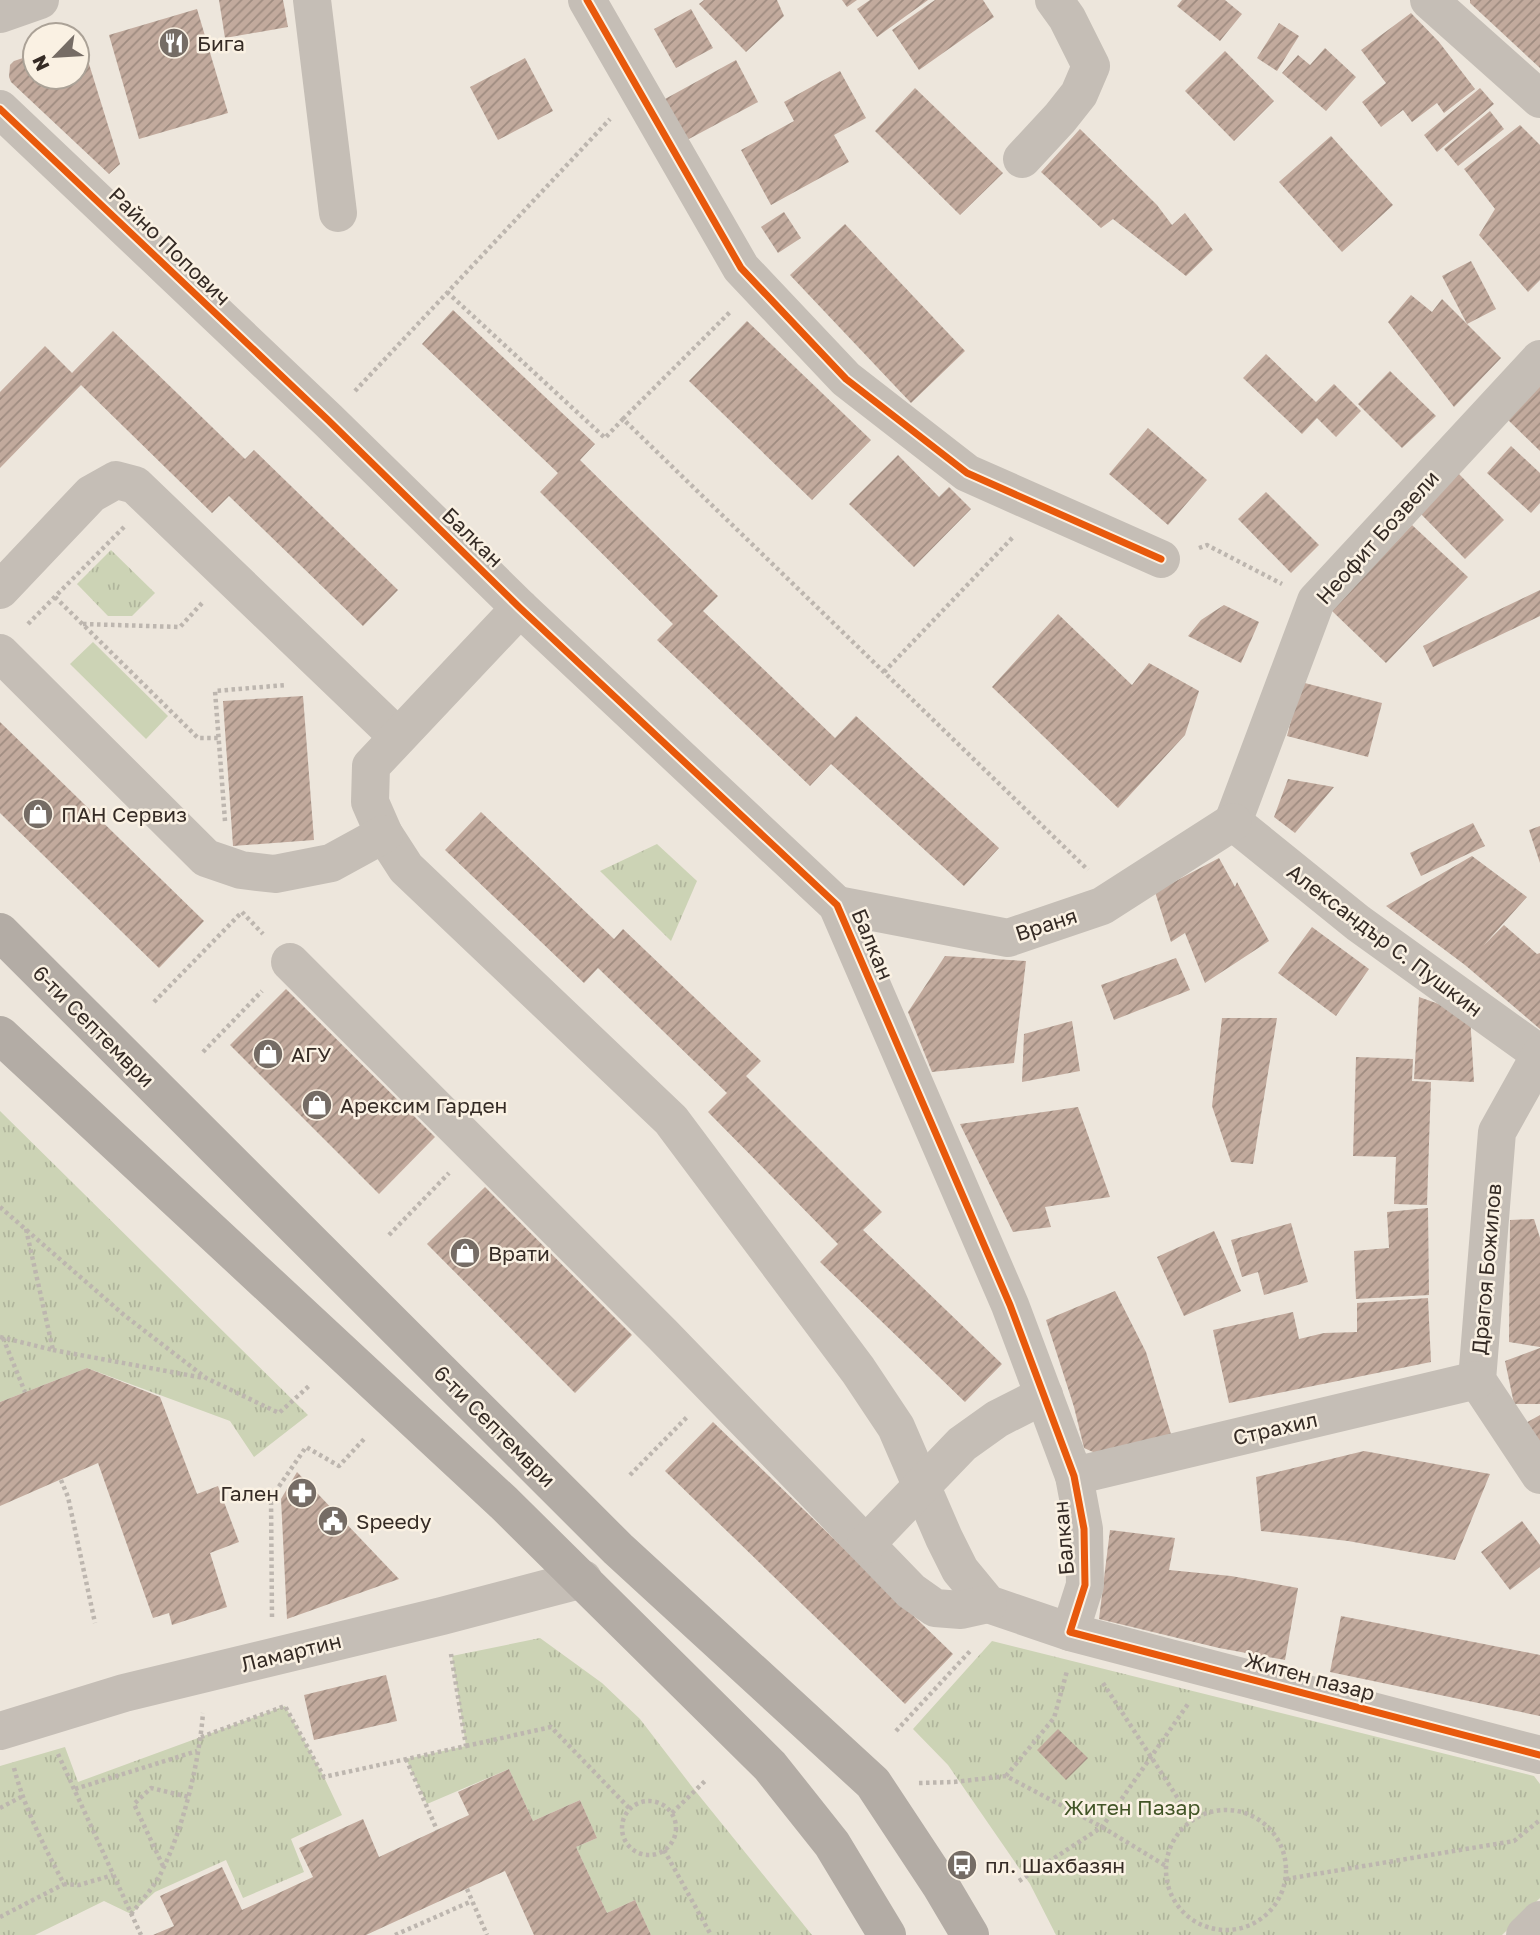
<svg xmlns="http://www.w3.org/2000/svg" width="1540" height="1935" font-family="'Golos Text',sans-serif">
<defs>
<pattern id="park-tufts" width="24" height="20" patternUnits="userSpaceOnUse" patternTransform="scale(1.75)"><rect width="24" height="20" fill="#ccd3b5"/><path d="M3 7l-1-3M5 7V3M7 7l1-3M15 17l-1-3M17 17v-4M19 17l1-3" fill="none" stroke="#b0b59c"/></pattern>
<pattern id="building-hatch" width="6" height="6" patternUnits="userSpaceOnUse" patternTransform="scale(1.75)"><rect width="6" height="6" fill="#c2aa9d"/><path d="M-1 1l2-2M0 6l6-6M5 7l2-2" fill="none" stroke="#9e8b80"/></pattern>
</defs>
<rect width="100%" height="100%" fill="#ede6dc"/>
<path fill="#ccd3b5" d="M93,642L168,716L146,739L70,664Z"/>
<g fill="url(#park-tufts)">
<path d="M111,550L155,593L132,616H108L77,584Z"/>
<path d="M657,844L697,881L671,941L600,871Z"/>
<path d="M0,1111L308,1415L254,1457L230,1421L87,1368L0,1402Z"/>
<path d="M540,1638L602,1683L640,1719L693,1788L812,1935H651L635,1900L607,1913L576,1847L597,1838L580,1800L533,1821L509,1769L427,1804L406,1759L466,1746L452,1656Z"/>
<path d="M992,1641L1534,1776L1540,1784V1898L1502,1935H1056L1030,1884L948,1765L913,1729Z"/>
<path d="M285,1706L324,1777L342,1815L291,1839L304,1872L243,1898L226,1860L155,1892L131,1914L104,1901L35,1935H0V1766L65,1747L78,1782Z"/>
</g>
<g fill="url(#building-hatch)">
<path d="M219,0H283L288,27L225,38Z"/>
<path d="M704,0H777L784,16L746,52L699,4Z"/>
<path d="M842,0H857L847,7Z"/>
<path d="M870,0H928L877,37L857,9Z"/>
<path d="M935,0H983L994,17L919,70L892,30Z"/>
<path d="M1182,0H1225L1242,14L1220,41L1177,6Z"/>
<path d="M1470,0H1540V68L1470,3Z"/>
<path d="M197,9L228,113L139,139L109,35Z"/>
<path d="M691,9L713,48L676,68L654,29Z"/>
<path d="M1411,13L1439,42L1475,89L1444,113L1437,103L1412,122L1403,110L1381,127L1362,102L1386,83L1361,50Z"/>
<path d="M1279,23L1299,36L1277,71L1257,58Z"/>
<path d="M1325,48L1356,77L1326,111L1282,73L1298,55L1310,65Z"/>
<path d="M85,51L120,164L109,174L11,82L9,77L10,65L14,61L35,54V77H77V53Z"/>
<path d="M1225,51L1274,101L1234,141L1185,91Z"/>
<path d="M525,58L553,111L498,140L470,87Z"/>
<path d="M736,60L758,102L687,140L665,99Z"/>
<path d="M840,71L866,118L834,135L849,162L771,205L741,150L794,121L784,102Z"/>
<path d="M915,88L1003,173L960,215L875,131Z"/>
<path d="M1480,88L1494,104L1437,152L1424,135Z"/>
<path d="M1490,111L1504,129L1458,166L1444,149Z"/>
<path d="M1520,125L1540,145V280L1528,292L1479,235L1495,209L1464,169Z"/>
<path d="M1080,129L1157,205L1172,225L1185,213L1213,250L1186,276L1113,219L1101,228L1041,172Z"/>
<path d="M1331,136L1393,205L1342,252L1279,182Z"/>
<path d="M784,212L801,238L778,253L761,227Z"/>
<path d="M845,224L965,351L911,403L790,275Z"/>
<path d="M1471,261L1496,309L1467,324L1442,276Z"/>
<path d="M1411,295L1432,312L1442,299L1501,358L1454,407L1388,322Z"/>
<path d="M453,310L595,444L580,460L718,596L703,611L835,738L856,716L999,848L964,886L831,764L810,786L657,640L673,624L540,492L558,473L422,344Z"/>
<path d="M747,321L871,440L812,500L689,381Z"/>
<path d="M113,331L245,459L254,450L398,590L363,626L229,496L212,513L81,385L0,468V392L45,346L72,373Z"/>
<path d="M1266,354L1316,402L1334,384L1361,411L1336,437L1317,418L1302,434L1243,378Z"/>
<path d="M1390,371L1436,416L1402,448L1358,404Z"/>
<path d="M1540,379V451L1503,415Z"/>
<path d="M1148,428L1207,480L1168,525L1109,474Z"/>
<path d="M1511,446L1540,473V503L1531,513L1487,473Z"/>
<path d="M898,455L939,497L949,487L971,509L914,567L849,504Z"/>
<path d="M1458,473L1504,520L1465,559L1419,512Z"/>
<path d="M1266,492L1319,545L1291,573L1238,519Z"/>
<path d="M1412,525L1468,577L1386,663L1331,610Z"/>
<path d="M1540,590V616L1433,667L1423,646Z"/>
<path d="M1224,605L1259,622L1241,663L1188,636L1201,620Z"/>
<path d="M1058,614L1132,685L1149,663L1199,691L1185,735L1118,808L992,687Z"/>
<path d="M1301,682L1382,703L1368,757L1287,736Z"/>
<path d="M303,696L314,840L233,846L223,701Z"/>
<path d="M0,722L204,921L159,968L0,813Z"/>
<path d="M1288,779L1334,787L1295,833L1274,817Z"/>
<path d="M481,812L614,939L623,929L761,1061L746,1076L882,1212L863,1230L1002,1364L965,1402L820,1262L838,1244L708,1112L727,1093L598,968L584,983L445,850Z"/>
<path d="M1473,823L1485,846L1421,876L1410,853Z"/>
<path d="M1540,826V863L1529,830Z"/>
<path d="M1472,856L1527,897L1483,946L1504,925L1537,954L1540,953V1029L1465,965L1386,906Z"/>
<path d="M1219,858L1235,887L1237,882L1269,941L1205,983L1185,933L1171,942L1155,892Z"/>
<path d="M1312,927L1369,969L1336,1016L1278,973Z"/>
<path d="M945,956L1026,961L1014,1063L932,1072L908,1012Z"/>
<path d="M1176,958L1190,990L1114,1020L1101,985Z"/>
<path d="M286,989L435,1137L379,1194L230,1045Z"/>
<path d="M1419,997L1470,1015L1474,1082L1414,1079Z"/>
<path d="M1222,1018H1277L1253,1164L1231,1162L1212,1106Z"/>
<path d="M1072,1021L1080,1071L1022,1082L1024,1034Z"/>
<path d="M1356,1057L1413,1059L1412,1081L1431,1082L1427,1205L1394,1204L1396,1157L1353,1156Z"/>
<path d="M1078,1107L1110,1197L1045,1207L1051,1227L1013,1232L960,1124Z"/>
<path d="M485,1187L632,1335L575,1393L427,1244Z"/>
<path d="M1428,1208L1429,1295L1356,1299L1354,1251L1389,1248L1387,1212Z"/>
<path d="M1534,1219L1540,1238V1347L1509,1342L1510,1220Z"/>
<path d="M1291,1223L1308,1282L1264,1295L1258,1272L1242,1277L1231,1240Z"/>
<path d="M1214,1231L1241,1291L1184,1316L1157,1257Z"/>
<path d="M1115,1291L1146,1352L1174,1444L1109,1459L1084,1448L1074,1407L1046,1320Z"/>
<path d="M1428,1298L1431,1362L1229,1403L1213,1330L1293,1312L1299,1339L1324,1333L1357,1332V1303Z"/>
<path d="M1540,1348V1404H1514L1505,1361Z"/>
<path d="M87,1368L160,1397L197,1494L218,1486L239,1542L210,1553L227,1607L172,1625L169,1613L153,1618L98,1463L0,1506V1402Z"/>
<path d="M1540,1415V1444L1524,1424Z"/>
<path d="M713,1422L953,1654L905,1704L665,1471Z"/>
<path d="M1364,1451L1490,1474L1455,1560L1348,1541L1261,1531L1256,1477Z"/>
<path d="M297,1472L399,1579L287,1619L281,1499Z"/>
<path d="M1522,1521L1540,1545V1567L1510,1590L1481,1552Z"/>
<path d="M1110,1530L1175,1538L1169,1570L1231,1576L1298,1588L1285,1660L1219,1648L1099,1619Z"/>
<path d="M1341,1616L1540,1655V1716L1330,1672Z"/>
<path d="M386,1675L397,1721L314,1740L304,1695Z"/>
<path d="M1058,1729L1088,1758L1066,1780L1037,1750Z"/>
<path d="M509,1769L533,1821L580,1800L597,1838L576,1847L607,1913L635,1900L651,1935H534L505,1871L366,1935H153L174,1926L160,1896L222,1867L242,1910L313,1877L299,1848L363,1819L379,1857L469,1815L458,1792Z"/>
</g>
<g fill="none" stroke-linecap="round" stroke-linejoin="round">
<g stroke="#bdb6af" stroke-width="4.5" stroke-dasharray="3.5 3.5" stroke-linecap="butt">
<path d="M447,292L605,438L623,419L1088,870"/>
<path d="M355,391L610,119"/>
<path d="M623,419L731,311"/>
<path d="M1199,548L1207,545L1282,584"/>
<path d="M55,597L198,738H219"/>
<path d="M28,624L125,526"/>
<path d="M83,624L180,627L203,602"/>
<path d="M884,672L1014,536"/>
<path d="M225,821L215,691L286,685"/>
<path d="M242,912L263,934"/>
<path d="M154,1002L242,912"/>
<path d="M203,1052L262,991"/>
<path d="M0,1207L124,1315L206,1378L279,1413L309,1386"/>
<path d="M389,1235L449,1173"/>
<path d="M0,1337L53,1350L26,1229"/>
<path d="M3,1338L25,1392"/>
<path d="M53,1350L204,1378"/>
<path d="M630,1475L688,1416"/>
<path d="M61,1480L68,1497L95,1623"/>
<path d="M272,1617L271,1498L306,1447L339,1466L365,1438"/>
<path d="M1103,1683L1192,1820"/>
<path d="M896,1731L972,1649"/>
<path d="M201,1737L285,1706L324,1777L466,1746L451,1654"/>
<path d="M466,1746L551,1727L630,1809"/>
<path d="M58,1754L141,1935"/>
<path d="M406,1759L437,1830"/>
<path d="M14,1768C25,1810 44,1846 64,1884L79,1885L113,1875"/>
<path d="M1006,1776L1054,1718L1067,1671"/>
<path d="M919,1783L954,1782L1006,1776L1102,1827L1166,1866"/>
<path d="M75,1789L197,1751"/>
<circle cx="649" cy="1828" r="27"/>
<path d="M0,1808L21,1797"/>
<circle cx="1226" cy="1870" r="60"/>
<path d="M672,1813L706,1780"/>
<path d="M664,1850L711,1935"/>
<path d="M163,1866L134,1804L151,1788L189,1797"/>
<path d="M1286,1879L1514,1841L1540,1820"/>
<path d="M1019,1881L1102,1827L1188,1704"/>
<path d="M467,1889L487,1935"/>
<path d="M131,1914C141,1901 153,1888 160,1875C183,1830 199,1763 203,1713"/>
<path d="M0,1917L64,1884"/>
<path d="M395,1935L472,1901"/>
</g>
<g stroke="#c5beb6" stroke-width="38">
<path d="M312,0L338,213"/>
<path d="M587,0L741,268L846,379L967,473L1161,559"/>
<path d="M1429,0L1540,99"/>
<path d="M0,14L40,0"/>
<path d="M0,109L328,420L520,608L837,905L1010,1305L1074,1476L1084,1529L1085,1585L1070,1632"/>
<path d="M1022,159L1060,118L1079,94L1091,66L1067,18L1054,0"/>
<path d="M0,590L91,494L116,480L135,485L397,736"/>
<path d="M520,608L371,766L370,802L384,834L406,868L671,1120L858,1370L896,1427L944,1538L960,1570L988,1604L1070,1632L1540,1755"/>
<path d="M0,653L206,858L241,870L275,874L331,863L384,834"/>
<path d="M1233,822L1316,601L1540,359"/>
<path d="M1233,822L1358,923L1540,1054"/>
<path d="M837,905L1008,938L1102,906L1233,822"/>
<path d="M290,962L662,1334L911,1591L935,1608L961,1610L988,1604"/>
<path d="M1540,1055L1497,1132L1477,1380L1540,1475"/>
<path d="M1074,1476L1477,1380"/>
<path d="M866,1544L962,1444L997,1419L1044,1395"/>
<path d="M0,1731L124,1693L442,1616L583,1579"/>
<path d="M1525,1935L1540,1920"/>
</g>
<g stroke="#b3aca5" stroke-width="38">
<path d="M0,932L618,1549L873,1783L941,1886L970,1935"/>
<path d="M0,1035L504,1503L770,1766L832,1844L887,1935"/>
</g>
<g stroke="#faf1e3" stroke-width="11">
<g id="cycleway">
<path d="M587,0L741,268L846,379L967,473L1161,559"/>
<path d="M0,109L328,420L520,608L837,905L1010,1305L1074,1476L1084,1529L1085,1585L1070,1632L1540,1755"/>
</g>
</g>
<use href="#cycleway" stroke="#e8590c" stroke-width="7"/>
</g>
<defs>
<g id="restaurant-disc" transform="scale(1.575)"><circle r="9.5" fill="#756c65" stroke="#faf1e3"/><path d="M-5-6h1v4h1v-4h1v4h1v-4h1v5L-1.5 .5V6h-2V.5L-5-1ZM5-6V6H3V1.5H1.5Q1.5-4 5-6Z" fill="#fff"/></g>
<g id="shop-disc" transform="scale(1.575)"><circle r="9.5" fill="#756c65" stroke="#faf1e3"/><path d="M-5-2.5h2.3a2.7 3.5 0 0 1 5.4 0H5L5.5 6h-11ZM-1.5-2.5h3a1.5 2.3 0 0 0-3 0Z" fill="#fff"/></g>
<g id="pharmacy-disc" transform="scale(1.575)"><circle r="9.5" fill="#756c65" stroke="#faf1e3"/><path d="M-2-6h4v4h4v4h-4v4h-4v-4h-4v-4h4Z" fill="#fff"/></g>
<g id="civic-disc" transform="scale(1.575)"><circle r="9.5" fill="#756c65" stroke="#faf1e3"/><path d="M-.6-6.5H3V-4.5H.6V-3L4-1V1h2V6H-6V1h2V-1L-.6-3ZM-1.2 2.5V6h2.4V2.5Z" fill="#fff"/></g>
<g id="bus-disc" transform="scale(1.575)"><circle r="9.5" fill="#756c65" stroke="#faf1e3"/><path d="M-5-6H5V4H4V6H2V4H-2V6H-4V4H-5ZM-3.5-4V0h7V-4ZM-3.5 1.2v1.5H-2V1.2ZM2 1.2v1.5H3.5V1.2Z" fill="#fff"/></g>
</defs>
<g fill-rule="evenodd">
<use href="#restaurant-disc" x="174" y="43"/>
<use href="#shop-disc" x="38" y="814"/>
<use href="#shop-disc" x="268" y="1054"/>
<use href="#shop-disc" x="317" y="1105"/>
<use href="#shop-disc" x="465" y="1253"/>
<use href="#pharmacy-disc" x="302" y="1493"/>
<use href="#civic-disc" x="333" y="1521"/>
<use href="#bus-disc" x="962" y="1865"/>
</g>
<g text-anchor="middle" dominant-baseline="central" stroke-width="5" stroke-linejoin="round" paint-order="stroke">
<g font-size="21" fill="#352b25" stroke="#faf1e3" text-anchor="start">
<text x="197" y="43">Бига</text>
<text x="61" y="814">ПАН Сервиз</text>
<text x="291" y="1054">АГУ</text>
<text x="340" y="1105">Арексим Гарден</text>
<text x="488" y="1253">Врати</text>
<text x="279" y="1493" text-anchor="end">Гален</text>
<text x="356" y="1521">Speedy</text>
<text x="985" y="1865">пл. Шахбазян</text>
</g>
<g font-size="21" fill="#352b25" stroke="#faf1e3">
<text transform="translate(170 246) rotate(44)">Райно Попович</text>
<text transform="translate(473 537) rotate(44)">Балкан</text>
<text transform="translate(1377 537) rotate(-48)">Неофит Бозвели</text>
<text transform="translate(1046 924) rotate(-18)">Враня</text>
<text transform="translate(1385 940) rotate(37)">Александър С. Пушкин</text>
<text transform="translate(873 944) rotate(67)">Балкан</text>
<text transform="translate(94 1026) rotate(45)">6-ти Септември</text>
<text transform="translate(1486 1269) rotate(-85)">Драгоя Божилов</text>
<text transform="translate(495 1426) rotate(45)">6-ти Септември</text>
<text transform="translate(1275 1428) rotate(-13)">Страхил</text>
<text transform="translate(1063 1538) rotate(-95)">Балкан</text>
<text transform="translate(291 1652) rotate(-14)">Ламартин</text>
<text transform="translate(1310 1676) rotate(15)">Житен пазар</text>
</g>
<g font-size="21" fill="#425527" stroke="#faf1e3">
<text x="1132" y="1807">Житен Пазар</text>
</g>
</g>
<g transform="translate(56 56) rotate(245)"><circle r="33" fill="#faf1e3" stroke="#aba297" stroke-width="2"/>
<path d="M0-5L12 26L0 18L-12 26Z" fill="#756c65"/>
<text y="-10" font-size="19" font-weight="bold" text-anchor="middle" fill="#352b25">N</text>
</g>
</svg>
